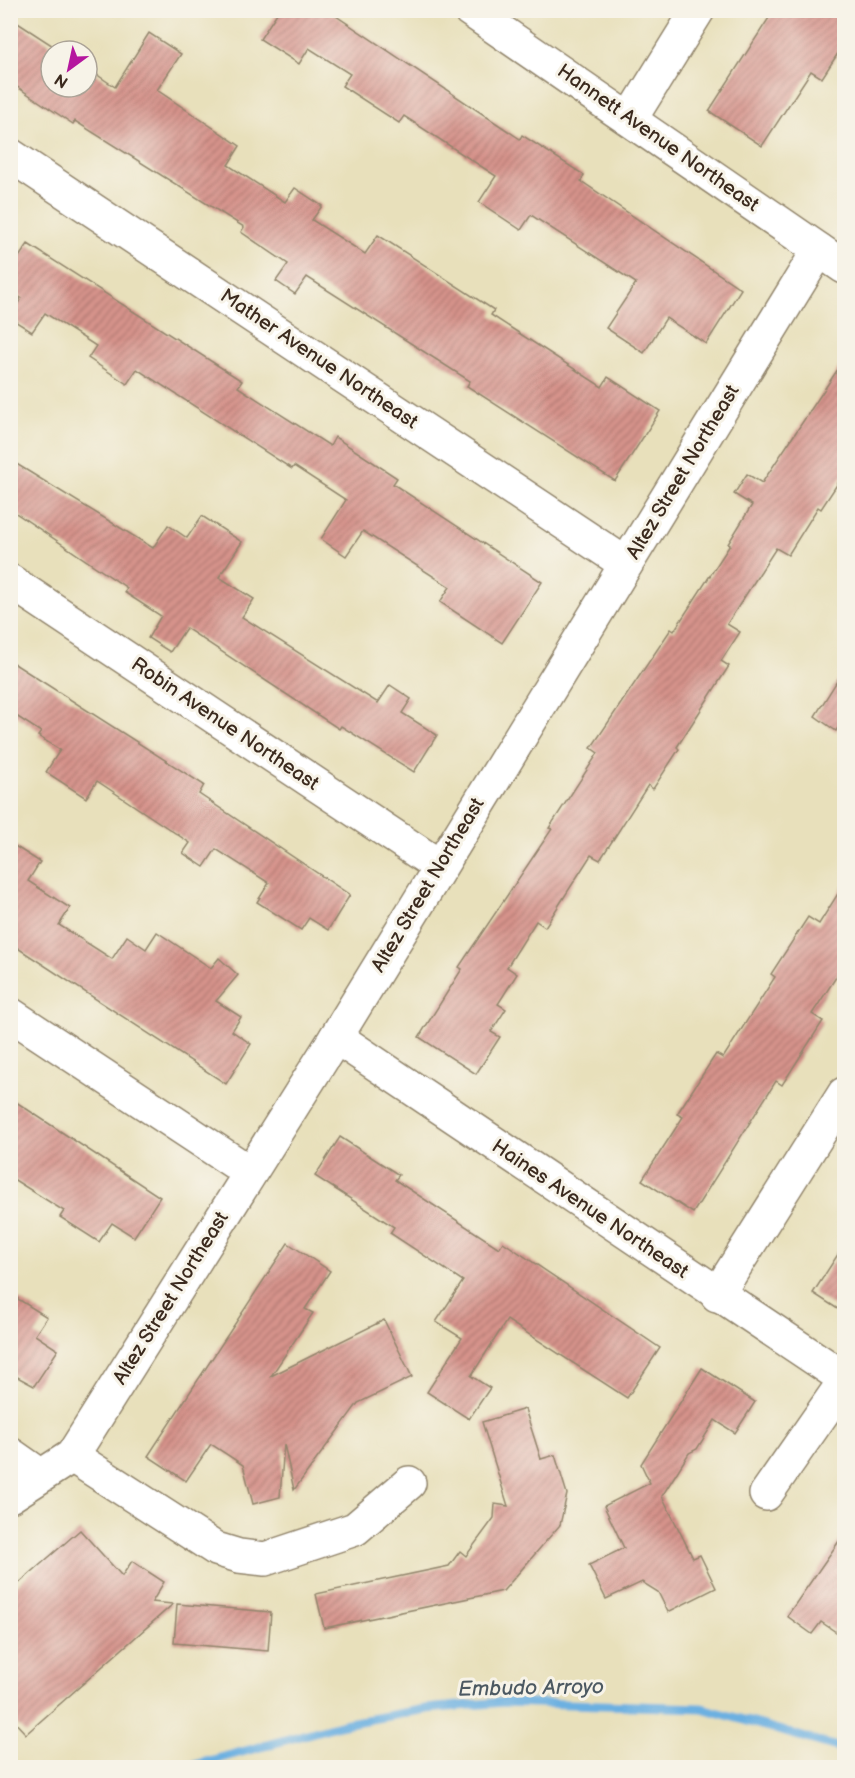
<svg xmlns="http://www.w3.org/2000/svg" width="855" height="1778" font-family="'Balsamiq Sans',sans-serif">
<defs>
<pattern id="building-hatch" width="6" height="6" patternUnits="userSpaceOnUse" patternTransform="scale(1.5)"><rect width="6" height="6" fill="#d6938b"/><path d="M-1 1l2-2M0 6l6-6M5 7l2-2" fill="none" stroke="#af7871"/></pattern>
</defs>
<rect width="100%" height="100%" fill="#f7f3e8"/>
<filter id="ink" filterUnits="userSpaceOnUse"><feTurbulence type="fractalNoise" baseFrequency=".0167" numOctaves="2"/><feDisplacementMap in="SourceGraphic" scale="12" xChannelSelector="R" yChannelSelector="G"/><feConvolveMatrix kernelMatrix="1 2 1 2 8 2 1 2 1" color-interpolation-filters="sRGB"/></filter>
<filter id="wash" filterUnits="userSpaceOnUse"><feTurbulence type="fractalNoise" baseFrequency=".008" numOctaves="4" result="noise"/><feDisplacementMap in="SourceGraphic" scale="24" xChannelSelector="R" yChannelSelector="G"/><feGaussianBlur stdDeviation="1.35" result="paint"/><feColorMatrix in="noise" values="0 0 0 0 0 0 0 0 0 0 0 0 0 0 0 0 0 1.4 0 .05"/><feComposite in="paint" operator="in"/></filter>
<g filter="url(#wash)">
<rect width="100%" height="100%" fill="#e8e0bb"/>
<g fill="none" stroke-linecap="round" stroke-linejoin="round">
<path stroke="#6cb0e1" stroke-width="9" d="M184,1768L343,1724L426,1709L503,1702L702,1708L844,1749"/>
</g>
<g id="blocks">
<g fill="url(#building-hatch)">
<path d="M279,10H327L520,139L522,135L584,175L581,181L741,289L706,344L666,318L644,353L606,328L636,283L531,215L521,230L479,202L496,176L404,116L399,123L342,86L350,74L309,48L299,64L260,39Z"/>
<path d="M774,10H844V44L822,78L811,71L762,146L709,111Z"/>
<path d="M10,18L61,51H51V87H87V68L115,87L149,33L181,54L157,90L240,146L228,165L285,202L295,188L322,206L312,220L365,254L378,235L494,310L491,315L602,387L608,377L660,411L615,481L467,386L470,381L307,277L295,294L276,281L288,264L241,232L244,227L75,121L73,124L10,82Z"/>
<path d="M28,244L242,381L238,387L330,446L335,437L397,478L393,484L542,582L502,643L440,602L450,587L363,531L346,556L321,539L346,500L294,466L292,469L137,369L127,384L88,358L96,346L45,313L32,332L10,318L21,298L10,291V270Z"/>
<path d="M844,360V474L821,509L818,507L788,555L776,548L727,624L740,632L721,661L729,666L677,747L679,749L653,789L648,785L600,860L591,855L545,927L536,921L507,967L517,974L498,1004L506,1009L491,1032L500,1037L476,1074L419,1037L462,969L459,967L552,829L549,828L598,753L591,748L671,629L674,631L730,545L728,544L752,505L734,494L747,474L762,483Z"/>
<path d="M10,460L153,548L168,525L187,538L202,516L242,542L219,577L254,599L242,617L378,703L390,685L411,699L402,713L437,735L414,772L341,726L339,729L186,628L170,652L148,638L161,616L124,592L127,588L10,509Z"/>
<path d="M10,661L204,785L199,794L350,895L328,930L309,918L301,930L257,902L269,883L216,849L204,867L183,853L190,843L97,781L86,798L46,772L60,750L38,736L41,732L10,712Z"/>
<path d="M844,670V718L836,731L815,716Z"/>
<path d="M10,843L40,862L28,881L70,908L59,925L112,959L127,936L146,949L157,932L211,968L219,958L238,975L216,1001L241,1017L232,1031L251,1044L226,1084L10,943Z"/>
<path d="M844,884V965L812,1014L823,1021L782,1085L776,1081L693,1213L642,1180L683,1117L677,1114L716,1054L723,1058L775,977L771,974L808,917L819,924Z"/>
<path d="M10,1098L160,1197L134,1237L112,1223L99,1242L60,1217L64,1211L10,1177Z"/>
<path d="M340,1137L399,1175L395,1180L499,1248L503,1242L660,1348L627,1398L507,1320L471,1376L490,1388L469,1419L427,1392L462,1338L436,1322L463,1281L390,1233L394,1227L315,1176Z"/>
<path d="M288,1243L330,1271L305,1309L313,1313L271,1376L384,1320L412,1377L358,1403L294,1490L284,1444L280,1497L253,1504L243,1465L211,1444L186,1481L148,1456Z"/>
<path d="M844,1245V1313L813,1293Z"/>
<path d="M10,1294L47,1317L35,1335L58,1350L34,1386L10,1373Z"/>
<path d="M702,1368L755,1402L735,1433L715,1420L697,1449L689,1453L662,1496L693,1558L700,1555L716,1588L668,1612L658,1592L642,1582L606,1599L589,1565L624,1548L604,1506L650,1483L641,1464Z"/>
<path d="M525,1409L541,1459L555,1455L567,1494L560,1525L503,1591L324,1628L316,1594L449,1566L460,1551L466,1556L494,1518L495,1504L508,1506L482,1422Z"/>
<path d="M80,1530L122,1576L132,1561L164,1582L152,1602L173,1604L26,1734L10,1717V1591Z"/>
<path d="M844,1534V1620L836,1632L821,1622L812,1634L787,1616Z"/>
<path d="M177,1604L271,1612L268,1651L174,1643Z"/>
</g>
</g>
</g>
<g filter="url(#ink)">
<use href="#blocks" fill-opacity="0" stroke="#92856c" stroke-width="1.5"/>
<g fill="none" stroke-linecap="round" stroke-linejoin="round">
<g stroke="#92856c" stroke-width="36">
<g id="minor">
<path d="M470,10L844,267"/>
<path d="M631,118L698,10"/>
<path d="M10,155L626,564"/>
<path d="M10,581L439,866"/>
<path d="M10,1014L249,1172"/>
<path d="M336,1037L844,1378"/>
<path d="M717,1295L844,1094"/>
<path d="M10,1454L40,1475"/>
<path d="M72,1456L216,1549L239,1556L265,1559L355,1529L409,1483"/>
<path d="M766,1494L844,1382"/>
<path d="M10,1496L72,1456L336,1037L819,250"/>
</g>
</g>
<use href="#minor" stroke="#fff" stroke-width="33"/>
</g>
</g>
<g text-anchor="middle" dominant-baseline="central" stroke-width="6" stroke-linejoin="round" paint-order="stroke">
<g font-size="20" fill="#3b2a1e" stroke="#f7f3e8">
<text transform="translate(658 138) rotate(35)">Hannett Avenue Northeast</text>
<text transform="translate(319 359) rotate(34)">Mather Avenue Northeast</text>
<text transform="translate(683 472) rotate(-59)">Altez Street Northeast</text>
<text transform="translate(225 724) rotate(34)">Robin Avenue Northeast</text>
<text transform="translate(428 885) rotate(-59)">Altez Street Northeast</text>
<text transform="translate(590 1209) rotate(34)">Haines Avenue Northeast</text>
<text transform="translate(171 1298) rotate(-58)">Altez Street Northeast</text>
</g>
<g font-size="21" font-style="italic" fill="#4c5962" stroke="#f7f3e8">
<text transform="translate(531 1688) rotate(-1)">Embudo Arroyo</text>
</g>
</g>
<rect width="855" height="1778" fill="none" stroke="#f7f3e8" stroke-width="36"/>
<g transform="translate(69 69) rotate(213)"><circle r="28" fill="#f7f3e8" stroke="#aca397" stroke-width="1.5"/>
<path d="M0-4.5L10 22L0 15L-10 22Z" fill="#b5179e"/>
<text y="-9" font-size="16" font-weight="bold" text-anchor="middle" fill="#3b2a1e">N</text>
</g>
</svg>
